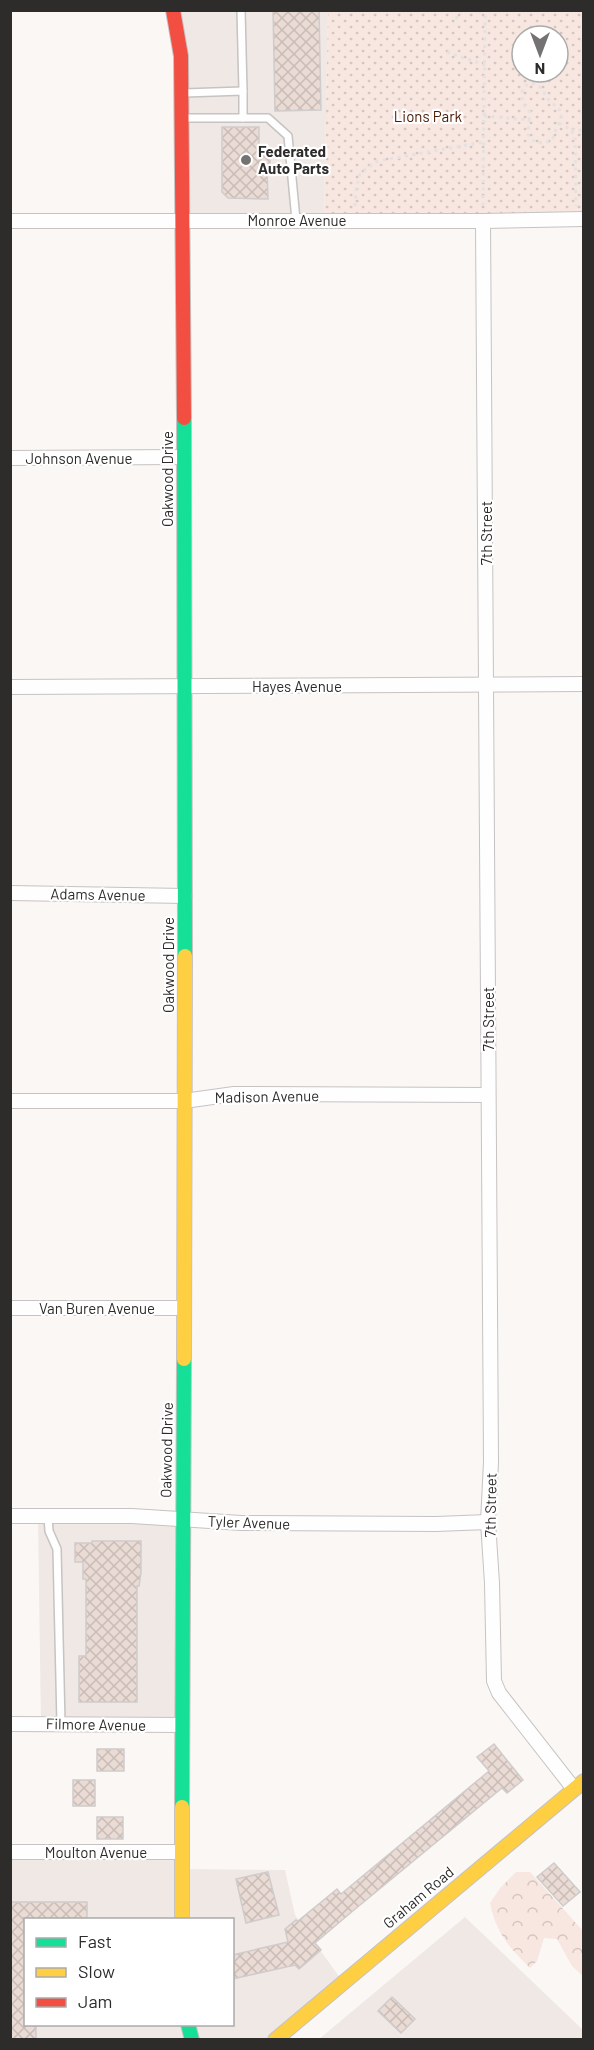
<svg xmlns="http://www.w3.org/2000/svg" width="594" height="2050" font-family="Barlow,sans-serif">
<defs>
<pattern id="forest-crowns" width="20" height="18" patternUnits="userSpaceOnUse" patternTransform="scale(1.5)"><rect width="20" height="18" fill="#f8e6e0"/><path d="M2 6a3 3 0 1 1 6 0M12 15a3 3 0 1 1 6 0" fill="none" stroke="#d5c5c0"/></pattern>
<pattern id="park-dots" width="8" height="8" patternUnits="userSpaceOnUse" patternTransform="scale(1.5)"><rect width="8" height="8" fill="#f8e6e0"/><path d="M2 2h.1M6 6h.1" fill="none" stroke="#d5c5c0" stroke-width="1.8" stroke-linecap="round"/></pattern>
<pattern id="building-cross-hatch" width="8" height="8" patternUnits="userSpaceOnUse" patternTransform="scale(1.5)"><rect width="8" height="8" fill="#eadbd5"/><path d="M0 0l8 8M0 8l8-8" fill="none" stroke="#c9bcb7"/></pattern>
</defs>
<rect width="100%" height="100%" fill="#faf7f5"/>
<g fill="#f0e8e4" fill-rule="evenodd">
<path d="M173,11H328L324,220L182,221Z"/>
<path d="M38,1516L182,1520V1725L41,1724Z"/>
<path d="M11,1852H182V1869L285,1870L295,1915L343,1982L275,2039L11,2040ZM26,1920H232V2024H26Z"/>
<path d="M465,1917L584,2031L583,2040H318Z"/>
</g>
<path fill="url(#forest-crowns)" d="M516,1872H530L583,1931V1976L572,1966L557,1939L544,1938L537,1961L530,1968C509,1947 496,1933 490,1903L501,1887Z"/>
<path fill="url(#park-dots)" fill-rule="evenodd" d="M328,11H583V219L324,220ZM522,36H558V72H522Z"/>
<g fill="url(#building-cross-hatch)" stroke="#cfcccb" stroke-width="1.5">
<path d="M273,10H319L321,110L275,111Z"/>
<path d="M222,127H259V152H270V169H267L268,199L228,198L222,192Z"/>
<path d="M92,1541H141V1572L139,1586H137V1702H79V1656H86V1579H83V1562H75V1543H92Z"/>
<path d="M494,1744L523,1780L507,1793L502,1788L354,1910L315,1943L321,1950L299,1969L295,1965L232,1979V1955L288,1942L285,1929L296,1920L298,1921L337,1889L341,1894L489,1771L477,1757Z"/>
<rect x="97" y="1749" width="27" height="22"/>
<rect x="73" y="1780" width="22" height="26"/>
<rect x="97" y="1817" width="26" height="22"/>
<path d="M554,1863L580,1892L563,1906L537,1877Z"/>
<path d="M268,1872L279,1915L246,1923L236,1879Z"/>
<path d="M10,1902H87V1920H26V2025H36V2040H10Z"/>
<path d="M392,1997L415,2019L401,2033L378,2011Z"/>
</g>
<g fill="none" stroke-linecap="round" stroke-linejoin="round">
<g stroke="#c6c3c2" stroke-width="10">
<g id="lane">
<path d="M241,10L243,91"/>
<path d="M184,93L243,91V118"/>
<path d="M184,118H268L288,136L296,220"/>
<path d="M48,1516L49,1531L57,1549L61,1724"/>
</g>
</g>
<g stroke="#c6c3c2" stroke-width="16">
<g id="street">
<path d="M10,221H483L584,219"/>
<path d="M483,221L491,1462L488,1522L492,1583L494,1681L499,1693L574,1789"/>
<path d="M10,458L183,457"/>
<path d="M10,687L584,684"/>
<path d="M10,893L185,896"/>
<path d="M10,1101H184L234,1094L488,1095"/>
<path d="M10,1308H184"/>
<path d="M10,1516H132L241,1523L436,1524L488,1522"/>
<path d="M10,1724L182,1725"/>
<path d="M10,1852H182"/>
</g>
</g>
<g stroke="#c6c3c2" stroke-width="16">
<g id="fast">
<path d="M184,418L185,956"/>
<path d="M182,1807L184,1359"/>
<path d="M188,2024L192,2040"/>
</g>
</g>
<g stroke="#c6c3c2" stroke-width="16">
<g id="slow">
<path d="M184,1359L185,956"/>
<path d="M182,1920V1807"/>
<path d="M275,2040L584,1781"/>
</g>
</g>
<g stroke="#c6c3c2" stroke-width="16">
<path id="jam" d="M173,10L181,56L184,418"/>
</g>
<g stroke="#e3e2e1" stroke-width="3" stroke-dasharray="3 4.5" stroke-linecap="butt">
<path d="M479,10L485,16L483,206"/>
<path d="M456,19L461,10"/>
<path d="M447,52L485,65"/>
<path d="M484,116L529,120L530,112C513,98 525,73 541,88C545,92 545,97 549,100C554,105 559,108 562,114L552,140L545,143L535,142L528,135L529,120"/>
<path d="M559,123L571,130L575,137L576,206"/>
<path d="M571,130H584"/>
<path d="M355,206L356,190L360,173L378,161L484,142"/>
</g>
<use href="#lane" stroke="#fefefe" stroke-width="7"/>
<use href="#street" stroke="#fefefe" stroke-width="14"/>
<use href="#fast" stroke="#16e098" stroke-width="14"/>
<use href="#slow" stroke="#ffcf43" stroke-width="14"/>
<use href="#jam" stroke="#f24e42" stroke-width="14"/>
</g>
<circle fill="#757372" stroke="#fff" stroke-width="2" cx="246" cy="160" r="6"/>
<g text-anchor="middle" dominant-baseline="central" stroke-width="4.5" stroke-linejoin="round" paint-order="stroke">
<g font-size="15" fill="#4c1801" stroke="#fff">
<text x="428" y="116">Lions Park</text>
</g>
<g font-size="15" font-weight="bold" fill="#2e2c2b" stroke="#fff" text-anchor="start">
<text x="258" y="151">Federated<tspan x="258" dy="17">Auto Parts</tspan></text>
</g>
<g font-size="15" fill="#2e2c2b" stroke="#fff">
<text x="297" y="220">Monroe Avenue</text>
<text x="79" y="458">Johnson Avenue</text>
<text transform="translate(167 479) rotate(-90)">Oakwood Drive</text>
<text transform="translate(486 533) rotate(-90)">7th Street</text>
<text x="297" y="686">Hayes Avenue</text>
<text transform="translate(98 894) rotate(1)">Adams Avenue</text>
<text transform="translate(168 965) rotate(-90)">Oakwood Drive</text>
<text transform="translate(488 1019) rotate(-90)">7th Street</text>
<text transform="translate(267 1096) rotate(-1)">Madison Avenue</text>
<text x="97" y="1308">Van Buren Avenue</text>
<text transform="translate(166 1450) rotate(-89)">Oakwood Drive</text>
<text transform="translate(490 1505) rotate(-89)">7th Street</text>
<text transform="translate(249 1522) rotate(2)">Tyler Avenue</text>
<text transform="translate(96 1724) rotate(1)">Filmore Avenue</text>
<text x="96" y="1852">Moulton Avenue</text>
<text transform="translate(418 1897) rotate(-40)">Graham Road</text>
</g>
</g>
<rect width="594" height="2050" fill="none" stroke="#2e2c2b" stroke-width="24"/>
<rect x="24" y="1918" width="210" height="108" fill="#ffffff" stroke="#ababaa" stroke-width="1.5"/>
<rect x="36" y="1938" width="30" height="9" fill="#16e098" stroke="#ababaa" stroke-width="1.5"/>
<text x="78" y="1948" font-size="18" fill="#2e2c2b">Fast</text>
<rect x="36" y="1968" width="30" height="9" fill="#ffcf43" stroke="#ababaa" stroke-width="1.5"/>
<text x="78" y="1978" font-size="18" fill="#2e2c2b">Slow</text>
<rect x="36" y="1998" width="30" height="9" fill="#f24e42" stroke="#ababaa" stroke-width="1.5"/>
<text x="78" y="2008" font-size="18" fill="#2e2c2b">Jam</text>
<g transform="translate(540 54) rotate(180)"><circle r="28" fill="#ffffff" stroke="#ababaa" stroke-width="1.5"/>
<path d="M0-4.5L10 22L0 15L-10 22Z" fill="#757372"/>
<text y="-9" font-size="16" font-weight="bold" text-anchor="middle" fill="#2e2c2b">N</text>
</g>
</svg>
